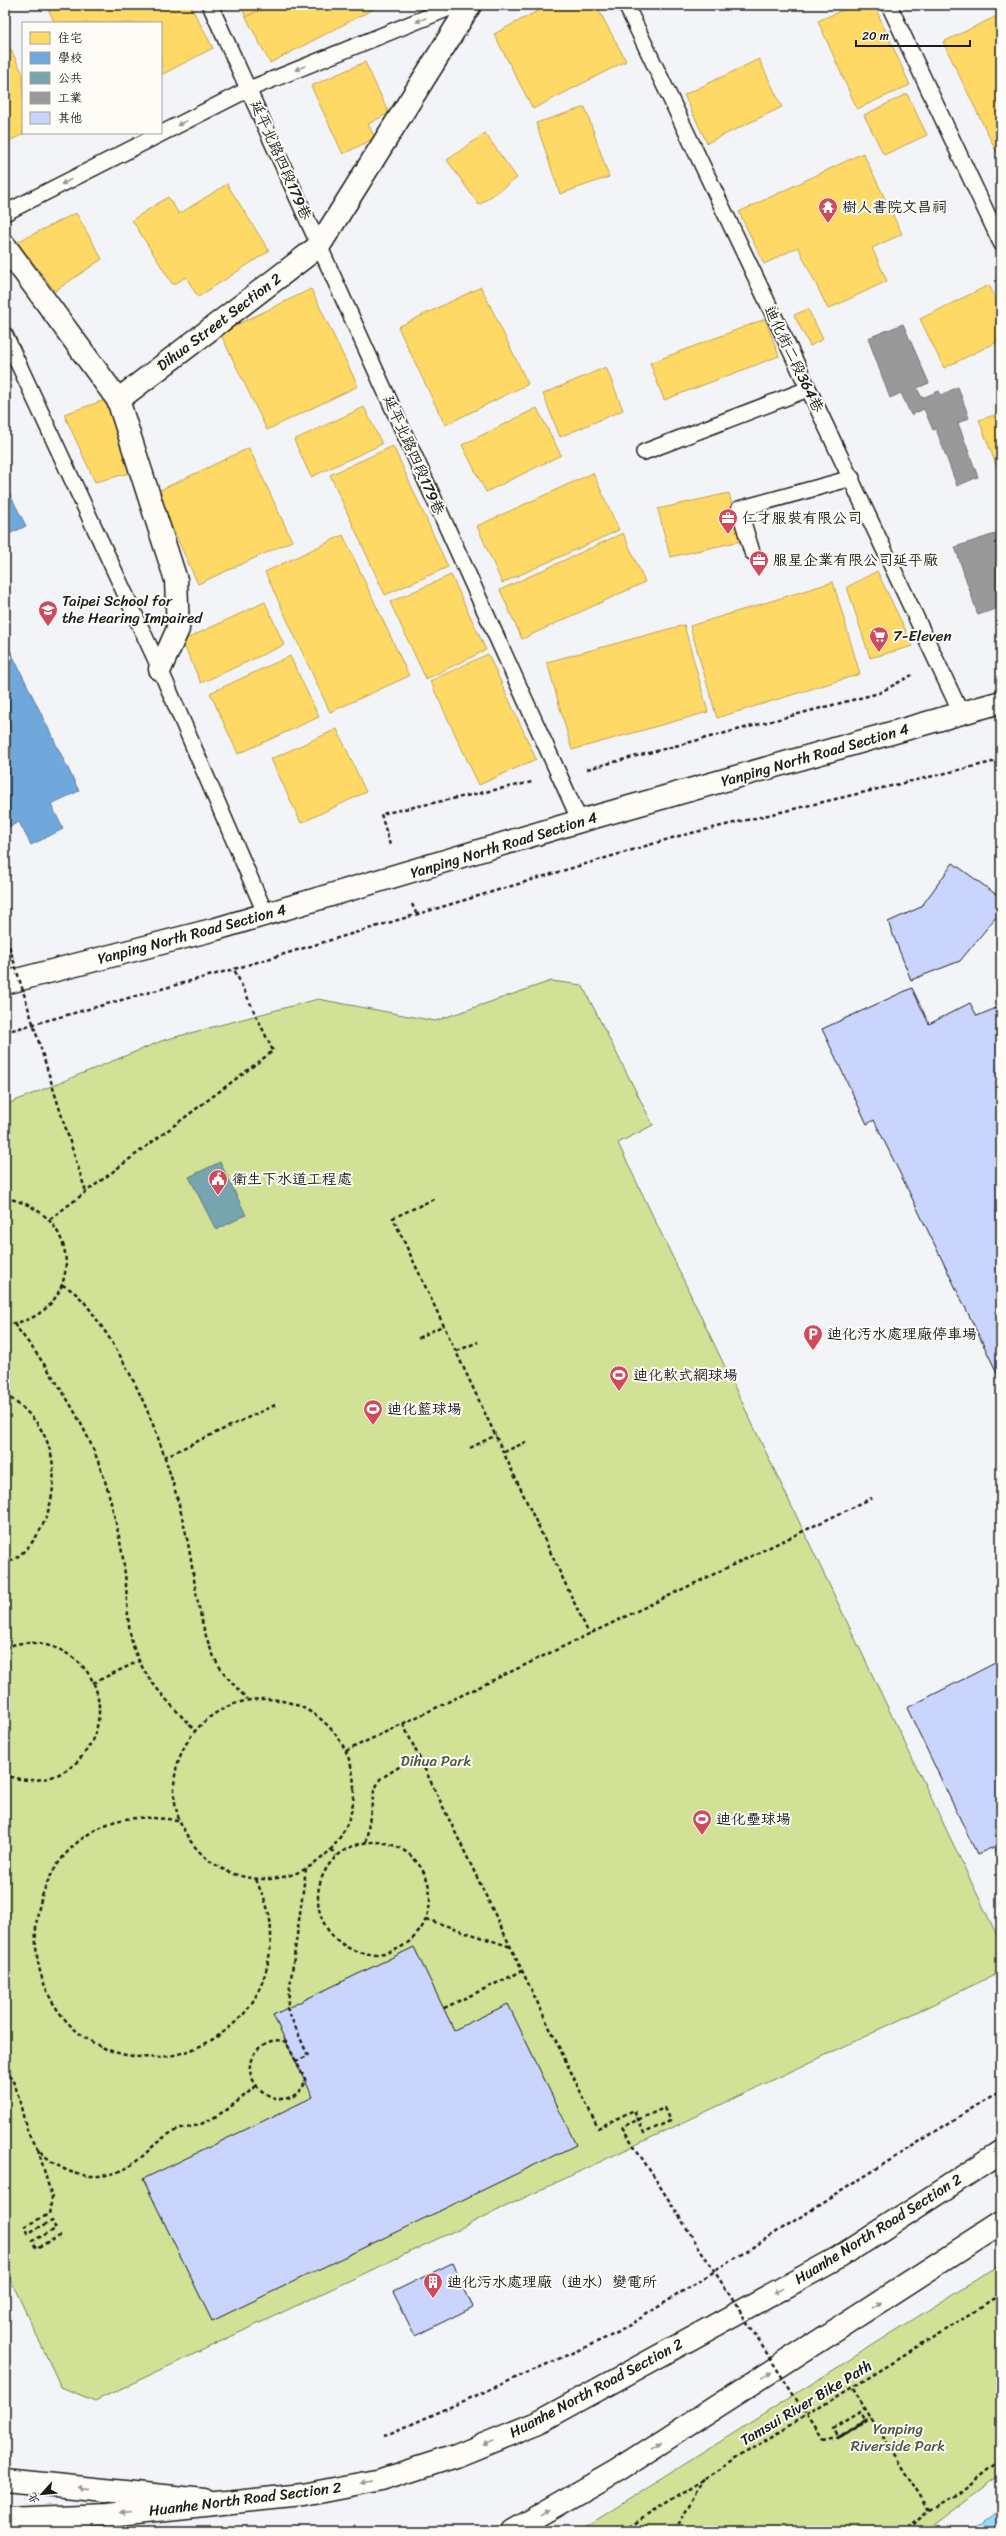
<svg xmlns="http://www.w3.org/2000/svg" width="1006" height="2536" font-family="Sriracha,'LXGW WenKai TC',sans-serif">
<rect width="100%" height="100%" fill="#f3f4f8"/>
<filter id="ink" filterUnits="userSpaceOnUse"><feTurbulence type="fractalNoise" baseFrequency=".025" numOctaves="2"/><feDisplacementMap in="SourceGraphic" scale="8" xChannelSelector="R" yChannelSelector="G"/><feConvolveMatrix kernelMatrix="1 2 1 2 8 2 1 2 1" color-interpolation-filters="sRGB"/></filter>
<g filter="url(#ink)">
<g fill="#d1e296" stroke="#767f59">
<path d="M551,981L582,985L653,1125L618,1143L1001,1944V1972L95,2401L61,2387L5,2268V1105L164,1040L318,999L435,1021Z"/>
<path d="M1001,2264V2475L926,2531H579Z"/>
</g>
<path fill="#99d9fb" stroke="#678da2" d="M1001,2509V2531H970Z"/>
<g fill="#ffd966" stroke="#bba050">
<path d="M46,5H190L213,48L161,75V23H55Z"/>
<path d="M240,5H269L246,17Z"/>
<path d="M269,5H381L270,63L246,17Z"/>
<path d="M549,5H596L626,61L533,109L494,34Z"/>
<path d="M854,5H874L910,85L857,109L818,21Z"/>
<path d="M1001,14V161L943,42Z"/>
<path d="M8,44L23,74V133H25L5,143V46Z"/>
<path d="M759,59L782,107L707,143L684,95Z"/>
<path d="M365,62L389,113L368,124L375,138L343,154L311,86Z"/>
<path d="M907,94L927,135L884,155L864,115Z"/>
<path d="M585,107L609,177L560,194L536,123Z"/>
<path d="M485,133L517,178L479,205L447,160Z"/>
<path d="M863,153L902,234L872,248L887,281L828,309L798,247L764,264L739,212Z"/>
<path d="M227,184L269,251L198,297L186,277L173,285L132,220L168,197L179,214Z"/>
<path d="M76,213L102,259L55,291L17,242Z"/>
<path d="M989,285L1001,309V340L944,368L920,319Z"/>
<path d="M481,287L528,384L445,425L398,327Z"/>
<path d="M311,289L358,386L267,430L220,333Z"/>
<path d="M808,309L823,339L810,346L794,315Z"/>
<path d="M765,319L779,356L664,400L650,363Z"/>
<path d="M606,367L623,410L560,437L543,394Z"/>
<path d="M111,398L130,473L95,482L64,414Z"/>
<path d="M364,407L382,444L311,477L294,440Z"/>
<path d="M537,408L561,455L486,492L462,445Z"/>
<path d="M1001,413V478L979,420Z"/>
<path d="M393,446L448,567L385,595L330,475Z"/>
<path d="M249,448L292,541L198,584L156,492Z"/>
<path d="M593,473L619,530L502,583L477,526Z"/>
<path d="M729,493L741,541L670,557L658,509Z"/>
<path d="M623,533L645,582L522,639L500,590Z"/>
<path d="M343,535L409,676L330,712L265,572Z"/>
<path d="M877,571L913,646L870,658L847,587Z"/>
<path d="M451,575L486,650L426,679L390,602Z"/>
<path d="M833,582L860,674L717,718L690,626Z"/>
<path d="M265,602L284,645L201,683L182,641Z"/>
<path d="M684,625L708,712L572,750L547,662Z"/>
<path d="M488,654L536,759L479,785L430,681Z"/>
<path d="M290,656L319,717L238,754L210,693Z"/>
<path d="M337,729L366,792L301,823L271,759Z"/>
</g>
<g fill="#6fa8dc" stroke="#567ea2">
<path d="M5,485L26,526L5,536Z"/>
<path d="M5,640L79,791L51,804L63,829L31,845L19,822L5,829Z"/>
</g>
<path fill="#76a5af" stroke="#5b7c83" d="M220,1162L246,1215L216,1230L189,1177Z"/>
<g fill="#999" stroke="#747474">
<path d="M903,324L929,383L917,388L922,398L939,391L941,395L958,387L969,418L958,423L978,477L957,486L936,429L933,430L924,409L911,415L901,393L890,398L868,338Z"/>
<path d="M1001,532V607L978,615L955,547Z"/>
</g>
<g fill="#cad5fd" stroke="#1c1c1c">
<path d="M953,863L1001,898V911L960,961L911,980L888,922L921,907Z"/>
<path d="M912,988L929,1024L970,1003L977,1016L1001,1006V1381L874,1120L867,1124L822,1029Z"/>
<path d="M1001,1660V1861L994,1847L977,1854L907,1708Z"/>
<path d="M414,1947L454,2030L508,2004L576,2145L212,2321L143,2179L313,2097L273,2015Z"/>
<path d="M452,2263L473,2307L415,2336L393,2292Z"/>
</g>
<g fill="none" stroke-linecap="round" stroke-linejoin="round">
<g stroke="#1c1c1c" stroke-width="18">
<g id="service">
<path d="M210,5L580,821"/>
<path d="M626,5C738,241 851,476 961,713"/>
<path d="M889,5L1001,243"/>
<path d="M5,213L249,89L457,5"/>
<path d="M5,335L160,669L266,915"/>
<path d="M644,452L808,389"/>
<path d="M752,552L739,509L852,478"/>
</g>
</g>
<g stroke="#1c1c1c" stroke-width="25">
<g id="minor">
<path d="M5,246L118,400"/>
<path d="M160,669L178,629L176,580L118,400L319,246L470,5"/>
<path d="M5,2480L204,2500"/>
</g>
</g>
<g stroke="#1c1c1c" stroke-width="25">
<path id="tertiary" d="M5,983L216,929L580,821L1001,702"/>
</g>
<g stroke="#1c1c1c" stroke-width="25">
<g id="secondary">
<path d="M5,2519L108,2515L303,2495L381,2480L456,2456L537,2423L838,2258L1001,2152"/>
<path d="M512,2531L618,2470L1001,2223"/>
</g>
</g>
<g stroke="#1c1c1c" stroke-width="2.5" stroke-dasharray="4 3" stroke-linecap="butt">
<path d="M587,769L879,693L912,675"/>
<path d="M390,845L381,814L532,782"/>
<path d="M412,904L417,915"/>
<path d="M5,1032L234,969L679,836L1001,760"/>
<path d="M63,1120L86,1192"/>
<path d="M5,1198C91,1213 81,1321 5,1324"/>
<path d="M434,1199L393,1218L589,1634"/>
<path d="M50,1219L273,1051L234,969"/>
<path d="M62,1285C83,1294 93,1315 106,1333C145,1392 169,1461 185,1529C195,1572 196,1619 215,1659C223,1674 236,1687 247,1699"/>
<path d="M14,1324C54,1375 90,1427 108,1491C115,1518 122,1546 125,1574C128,1600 126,1630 136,1654C148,1684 174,1707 195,1731"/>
<path d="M418,1338L444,1325"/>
<path d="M457,1351L478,1342"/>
<path d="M5,1394C20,1405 34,1416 43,1433C66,1474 50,1544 5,1564"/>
<path d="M470,1448L496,1435"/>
<path d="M504,1452L526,1442"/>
<path d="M164,1457L275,1405"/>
<path d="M5,1648C20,1640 40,1642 56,1648C139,1683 91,1806 5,1775"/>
<path d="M93,1683L139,1661"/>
<circle cx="264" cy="1789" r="90"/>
<path d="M403,1724L598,2128L634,2110L644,2133L670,2121L664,2108L622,2127"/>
<path d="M346,1751L872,1498"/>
<path d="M178,1820C155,1818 132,1815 110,1823C0,1866 14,2045 140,2057C179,2060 212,2045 240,2018C265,1993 277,1945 268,1910C265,1900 260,1890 256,1879"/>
<path d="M366,1842L374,1791L380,1779L418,1755"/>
<circle cx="374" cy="1898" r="56"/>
<path d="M331,1850L336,1856"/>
<path d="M426,1919L511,1947"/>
<path d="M444,2008L522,1971"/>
<path d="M296,2061L286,2042C279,2039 270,2040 263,2045C223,2073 285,2127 306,2081L296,2061L308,2056L287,2008L306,1869"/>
<path d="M5,2069C25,2092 18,2126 38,2149C63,2177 100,2185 131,2165C145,2156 155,2142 169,2134C179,2128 190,2128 201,2124C222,2115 238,2101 256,2086"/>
<path d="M38,2149L52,2198L49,2214L25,2226L28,2233L52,2221L56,2229L32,2241L36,2248L60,2236L61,2240"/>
<path d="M853,2389L929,2511L904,2531"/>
<path d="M385,2436L617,2333L1001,2090"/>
<path d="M823,2441L838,2438L865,2421L861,2413L834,2429L840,2437L871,2418"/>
<path d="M929,2511L960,2494L1001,2461"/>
<path d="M623,2531C748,2450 875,2374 1001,2295"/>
<path d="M675,2531L704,2478"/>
</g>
<use href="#service" stroke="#fdfcf7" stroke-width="15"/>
<use href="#minor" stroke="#fdfcf7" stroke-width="22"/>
<use href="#tertiary" stroke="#fdfcf7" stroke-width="22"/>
<use href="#secondary" stroke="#fdfcf7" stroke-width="22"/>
<g stroke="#1c1c1c" stroke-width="2.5" stroke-dasharray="4 3" stroke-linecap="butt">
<path d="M5,933L63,1120"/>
<path d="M622,2127L823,2441"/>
</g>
</g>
<defs><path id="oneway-solid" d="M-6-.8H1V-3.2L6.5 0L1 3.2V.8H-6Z"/></defs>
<g fill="#989794">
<use href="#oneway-solid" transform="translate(421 20) rotate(158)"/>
<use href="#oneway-solid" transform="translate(300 68) rotate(158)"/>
<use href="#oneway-solid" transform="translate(182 123) rotate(153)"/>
<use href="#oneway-solid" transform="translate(66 182) rotate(153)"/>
<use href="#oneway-solid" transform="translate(778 2291) rotate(151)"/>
<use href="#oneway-solid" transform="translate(876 2304) rotate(-33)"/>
<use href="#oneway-solid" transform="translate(767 2374) rotate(-33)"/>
<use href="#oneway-solid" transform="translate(489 2442) rotate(158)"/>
<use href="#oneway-solid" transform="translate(657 2445) rotate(-33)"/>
<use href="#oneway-solid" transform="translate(366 2482) rotate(169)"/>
<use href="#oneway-solid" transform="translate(82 2488) rotate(-174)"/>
<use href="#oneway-solid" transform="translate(546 2512) rotate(-30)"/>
<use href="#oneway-solid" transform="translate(126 2513) rotate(175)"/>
</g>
</g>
<defs>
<g id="temple-pin" transform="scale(1)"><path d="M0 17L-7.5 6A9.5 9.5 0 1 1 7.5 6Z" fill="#d1495b" stroke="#fdfcf7"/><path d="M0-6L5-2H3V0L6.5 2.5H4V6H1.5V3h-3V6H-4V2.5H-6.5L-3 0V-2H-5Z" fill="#fff"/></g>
<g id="office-pin" transform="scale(1)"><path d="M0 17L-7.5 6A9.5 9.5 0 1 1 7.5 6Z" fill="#d1495b" stroke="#fdfcf7"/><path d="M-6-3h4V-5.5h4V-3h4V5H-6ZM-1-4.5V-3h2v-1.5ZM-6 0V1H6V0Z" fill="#fff"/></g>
<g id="school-pin" transform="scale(1)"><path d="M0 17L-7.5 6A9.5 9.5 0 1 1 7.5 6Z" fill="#d1495b" stroke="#fdfcf7"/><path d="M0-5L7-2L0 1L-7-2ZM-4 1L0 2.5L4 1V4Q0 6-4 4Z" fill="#fff"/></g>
<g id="supermarket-pin" transform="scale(1)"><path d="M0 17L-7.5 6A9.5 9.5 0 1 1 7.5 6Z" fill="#d1495b" stroke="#fdfcf7"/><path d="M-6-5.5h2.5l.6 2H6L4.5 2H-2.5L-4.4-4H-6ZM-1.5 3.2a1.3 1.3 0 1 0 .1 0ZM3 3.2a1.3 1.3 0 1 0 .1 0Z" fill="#fff"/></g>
<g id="civic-pin" transform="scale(1)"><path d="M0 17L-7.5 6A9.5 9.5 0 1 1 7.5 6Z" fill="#d1495b" stroke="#fdfcf7"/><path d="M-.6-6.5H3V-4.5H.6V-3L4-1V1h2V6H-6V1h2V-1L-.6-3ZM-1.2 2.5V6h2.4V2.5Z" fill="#fff"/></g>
<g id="parking-pin" transform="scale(1)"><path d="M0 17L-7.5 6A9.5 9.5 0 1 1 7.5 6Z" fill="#d1495b" stroke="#fdfcf7"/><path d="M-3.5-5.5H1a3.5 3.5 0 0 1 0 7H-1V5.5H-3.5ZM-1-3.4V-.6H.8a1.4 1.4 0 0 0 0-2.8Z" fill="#fff"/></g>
<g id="stadium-pin" transform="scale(1)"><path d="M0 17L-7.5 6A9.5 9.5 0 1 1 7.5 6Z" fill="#d1495b" stroke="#fdfcf7"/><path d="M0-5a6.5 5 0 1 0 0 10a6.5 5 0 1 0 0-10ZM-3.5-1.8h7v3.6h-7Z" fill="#fff"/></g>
<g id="building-pin" transform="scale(1)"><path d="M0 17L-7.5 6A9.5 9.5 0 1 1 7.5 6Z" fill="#d1495b" stroke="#fdfcf7"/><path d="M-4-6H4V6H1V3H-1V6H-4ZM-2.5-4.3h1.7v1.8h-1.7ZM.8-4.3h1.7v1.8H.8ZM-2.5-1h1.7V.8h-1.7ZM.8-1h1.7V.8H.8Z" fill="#fff"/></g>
</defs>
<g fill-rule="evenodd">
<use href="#temple-pin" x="828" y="207"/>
<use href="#office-pin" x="728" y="518"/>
<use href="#office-pin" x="759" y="560"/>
<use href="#school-pin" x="48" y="610"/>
<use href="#supermarket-pin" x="879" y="636"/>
<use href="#civic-pin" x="218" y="1179"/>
<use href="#parking-pin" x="813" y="1334"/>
<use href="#stadium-pin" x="619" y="1375"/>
<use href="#stadium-pin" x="373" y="1409"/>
<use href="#stadium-pin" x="702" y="1819"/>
<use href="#building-pin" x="433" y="2282"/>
</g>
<g text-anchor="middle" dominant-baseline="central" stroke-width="4" stroke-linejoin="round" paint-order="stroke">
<g font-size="15" fill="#1c1c1c" stroke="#fdfcf7">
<text transform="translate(281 160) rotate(66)">延平北路四段179巷</text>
<text transform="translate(219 322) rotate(-37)">Dihua Street Section 2</text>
<text transform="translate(794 359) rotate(64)">迪化街二段364巷</text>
<text transform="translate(414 455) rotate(66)">延平北路四段179巷</text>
<text transform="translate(815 755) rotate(-16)">Yanping North Road Section 4</text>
<text transform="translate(504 845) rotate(-17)">Yanping North Road Section 4</text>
<text transform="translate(192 934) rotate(-15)">Yanping North Road Section 4</text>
<text transform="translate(878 2229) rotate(-32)">Huanhe North Road Section 2</text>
<text transform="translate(596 2388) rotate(-28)">Huanhe North Road Section 2</text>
<text transform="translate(806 2403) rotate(-31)">Tamsui River Bike Path</text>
<text transform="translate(245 2499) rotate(-7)">Huanhe North Road Section 2</text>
</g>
<g font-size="15" fill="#1c1c1c" stroke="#fdfcf7" text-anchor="start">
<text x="842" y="207">樹人書院文昌祠</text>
<text x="742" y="518">仁才服裝有限公司</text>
<text x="773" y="560">服星企業有限公司延平廠</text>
<text x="62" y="601">Taipei School for<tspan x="62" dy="17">the Hearing Impaired</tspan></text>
<text x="893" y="636">7-Eleven</text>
<text x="232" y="1179">衛生下水道工程處</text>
<text x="827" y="1334">迪化汚水處理廠停車場</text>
<text x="633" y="1375">迪化軟式網球場</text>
<text x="387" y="1409">迪化籃球場</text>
<text x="716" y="1819">迪化壘球場</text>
<text x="447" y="2282">迪化污水處理廠（迪水）變電所</text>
</g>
<g font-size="15" fill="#525741" stroke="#fdfcf7">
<text x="436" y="1761">Dihua Park</text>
<text x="898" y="2429">Yanping<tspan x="898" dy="17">Riverside Park</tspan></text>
</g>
</g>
<rect width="1006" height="2536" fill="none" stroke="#fdfcf7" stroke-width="20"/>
<rect x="10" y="10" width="986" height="2516" fill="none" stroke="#1c1c1c" stroke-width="1.5" filter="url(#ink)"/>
<rect x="22" y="22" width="140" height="112" fill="#fdfcf7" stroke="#a3a29f"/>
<rect x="30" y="32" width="20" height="12" fill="#ffd966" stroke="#a3a29f"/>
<text x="58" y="42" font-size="12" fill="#1c1c1c">住宅</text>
<rect x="30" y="52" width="20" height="12" fill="#6fa8dc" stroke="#a3a29f"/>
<text x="58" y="62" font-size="12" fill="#1c1c1c">學校</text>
<rect x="30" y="72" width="20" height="12" fill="#76a5af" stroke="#a3a29f"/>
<text x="58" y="82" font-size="12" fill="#1c1c1c">公共</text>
<rect x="30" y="92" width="20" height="12" fill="#999999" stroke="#a3a29f"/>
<text x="58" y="102" font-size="12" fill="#1c1c1c">工業</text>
<rect x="30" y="112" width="20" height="12" fill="#cad5fd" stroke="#a3a29f"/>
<text x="58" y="122" font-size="12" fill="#1c1c1c">其他</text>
<g transform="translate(42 2494) rotate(243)" stroke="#fdfcf7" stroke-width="3" paint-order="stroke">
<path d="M0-3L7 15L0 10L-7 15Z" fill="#1c1c1c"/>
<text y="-6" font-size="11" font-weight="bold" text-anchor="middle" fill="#1c1c1c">北</text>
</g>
<path d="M856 40v6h114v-6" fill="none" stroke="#1c1c1c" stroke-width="2"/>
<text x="862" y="40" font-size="12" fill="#1c1c1c" stroke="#fdfcf7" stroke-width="3" paint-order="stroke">20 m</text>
</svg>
